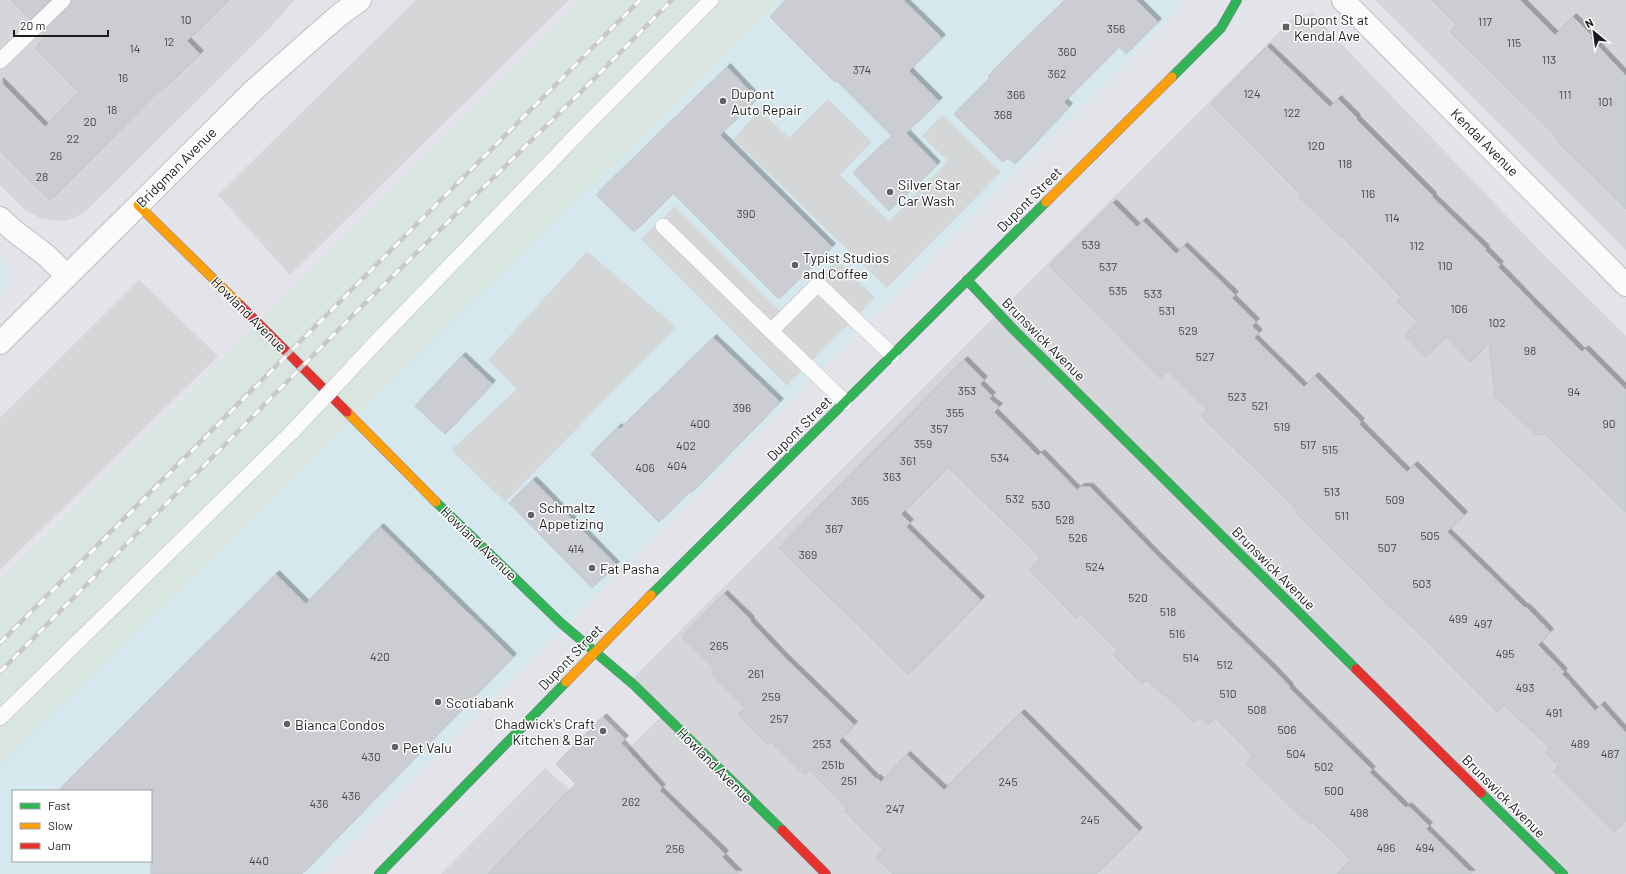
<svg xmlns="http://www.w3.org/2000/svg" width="1626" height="874" font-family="Barlow,sans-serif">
<defs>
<filter id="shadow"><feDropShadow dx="3.5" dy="-3.5" stdDeviation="0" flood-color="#0004"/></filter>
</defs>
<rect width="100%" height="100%" fill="#e2e4ea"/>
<g fill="#d4d6d9">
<path d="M0,0H294L270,28L85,212L73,218L63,221L42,219L25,210L0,185Z"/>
<path d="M1375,0H1626V250Z"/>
<path d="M1312,13L1542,253L1626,336V874H441L545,768L578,797L663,715L630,681L1294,17Z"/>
</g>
<g fill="#d5e8ee" fill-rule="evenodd">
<path d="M780,0H1183L1162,26L319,874H0V765ZM13,791H151V861H13Z"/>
<path d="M0,258L7,268V280L3,291L0,295Z"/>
</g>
<path fill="#d8e6df" d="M582,0H780L0,765V582Z"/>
<g fill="#d5d6d8">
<path d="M416,0H569L290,275L218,195Z"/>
<path d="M828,99L872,142L840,175L889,221L948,161L922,136L942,115L1001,172L887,288L733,139L760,110L789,138Z"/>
<path d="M675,206L783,314L837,260L875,298L787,386L641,239Z"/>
<path d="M587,251L676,327L505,502L451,450L517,389L488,360Z"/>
<path d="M139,280L218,356L0,570V418Z"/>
</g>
<g fill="#cbcdd2" stroke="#c3c7cd" filter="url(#shadow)">
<path d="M11,0H50L30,20Z"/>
<path d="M72,0H228L187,41L200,54L161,91L159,90L50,200L0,151V81L45,127L79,93L35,48L46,37L42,33L69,6Z"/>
<path d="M786,0H903L942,38L909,71L939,101L906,133L937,165L889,211L853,173L892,136L837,81L835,82L770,17Z"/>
<path d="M1065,0H1136L1158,22L1126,54L1119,47L1064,102L1069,107L1015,164L1008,158L1003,162L954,114L990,78L988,76Z"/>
<path d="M1432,0H1520L1555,35L1573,17L1592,36L1590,38L1626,76V209L1555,139L1557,137L1450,32L1457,25Z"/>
<path d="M1267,47L1330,107L1338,99L1357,118L1356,119L1433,196L1432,197L1486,249L1485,250L1500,265L1498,267L1533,303L1582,352L1585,349L1626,390V512L1545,434L1536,435L1502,403L1495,398L1489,342L1470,362L1446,337L1425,357L1405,336L1418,322L1397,301L1401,297L1342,236L1340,237L1298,196L1300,194L1211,104Z"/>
<path d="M727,67L757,99L720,135L832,247L779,299L673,193L634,232L596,195Z"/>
<path d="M1113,203L1137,227L1143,221L1176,254L1184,246L1235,295L1232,298L1256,322L1252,326L1259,333L1254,338L1304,387L1315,376L1361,422L1359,424L1407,472L1414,465L1464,515L1447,532L1525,608L1526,607L1550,632L1538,645L1564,672L1562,674L1595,711L1601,705L1626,733V820L1614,832L1553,771L1559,766L1545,753L1550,748L1504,705L1497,712L1427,641L1391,607L1390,608L1368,584L1295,512L1297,510L1276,489L1201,416L1207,410L1168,371L1160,378L1049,266Z"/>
<path d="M713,338L780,402L691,493L689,492L659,522L591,454L618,427L620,429Z"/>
<path d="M462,356L492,384L445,434L415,406Z"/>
<path d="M964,360L984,380L980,384L992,396L989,399L999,407L994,412L1038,456L1041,453L1077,490L1081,487H1090L1159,558L1272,668L1290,687L1289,688L1372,770L1369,772L1406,808L1408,806L1429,826L1426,829L1472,874H1337L1351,860L1312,822L1310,824L1295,811L1246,763L1253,756L1215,718L1208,725L1200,716L1194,723L1164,694L1163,695L1147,680L1142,684L1113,655L1118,651L1080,613L1076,618L1029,570L1041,558L948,467L901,514L910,523L906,527L981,600L908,674L779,548Z"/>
<path d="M533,480L616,565L592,588L509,503Z"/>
<path d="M380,527L513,657L302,874H151V791H58L276,574L306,604Z"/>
<path d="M724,594L751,620L750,621L784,657L854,725L839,741L876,779L877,778L881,782L907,755L944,790L1021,713L1139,831L1096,874H893L876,858L884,850L844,811L847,809L810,770L805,775L771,742L768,745L738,715L745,708L711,673L715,669L682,637Z"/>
<path d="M603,717L625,739L621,743L662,788L659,790L725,854L722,857L739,874H488L576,784L556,764Z"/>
</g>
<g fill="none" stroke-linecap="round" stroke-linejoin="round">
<g stroke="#bdbec1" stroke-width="16">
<g id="lane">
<path d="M0,61L63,0"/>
<path d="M663,226L771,331"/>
<path d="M380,338L591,120L711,0"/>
<path d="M845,402L771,331L818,284L892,355"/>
<path d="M0,718L292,432"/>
</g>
</g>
<g stroke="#bdbec1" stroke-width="24">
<g id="street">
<path d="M1343,0L1626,285"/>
<path d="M0,218L13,230L47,256L67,276"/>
<path d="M0,343L253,91L338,16L360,0"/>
</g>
</g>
<g stroke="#7e7b94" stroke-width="10">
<g id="fast">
<path d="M1172,77L1221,28L1237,0"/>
<path d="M967,280L1015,331L1356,669"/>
<path d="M436,502L561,623L634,685L782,830"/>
<path d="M651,595L1046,202"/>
<path d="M1481,793L1563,874"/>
<path d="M379,874L566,682"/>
</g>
</g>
<g stroke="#7e7b94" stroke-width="10">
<g id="slow">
<path d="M1046,202L1172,77"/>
<path d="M138,205L240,305"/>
<path d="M347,412L436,502"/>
<path d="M566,682L651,595"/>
</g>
</g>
<g stroke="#7e7b94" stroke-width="10">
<g id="jam">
<path d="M240,305L347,412"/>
<path d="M1356,669L1481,793"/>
<path d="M782,830L826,874"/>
</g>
</g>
<use href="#lane" stroke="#fbfbfc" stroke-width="15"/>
<use href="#street" stroke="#fbfbfc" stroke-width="22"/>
<use href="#fast" stroke="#30b455" stroke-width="9"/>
<use href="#slow" stroke="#ff9f0a" stroke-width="9"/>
<use href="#jam" stroke="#e5322d" stroke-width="9"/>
<g stroke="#c8c8c9" stroke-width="4.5">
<g id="rail">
<path d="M0,643C214,430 426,214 640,0"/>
<path d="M0,672L356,312L589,84L672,0"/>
</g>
</g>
<use href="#rail" stroke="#fff" stroke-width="3" stroke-dasharray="9" stroke-linecap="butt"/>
<g stroke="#bdbec1" stroke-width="16" stroke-linecap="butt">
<path id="lane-bridge" d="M292,432L380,338"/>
</g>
<use href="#lane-bridge" stroke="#fbfbfc" stroke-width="15"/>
</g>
<g fill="#616163" stroke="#fff" stroke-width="1.5">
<rect x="1282" y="23" width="8" height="8" rx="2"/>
<circle cx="723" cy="101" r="4"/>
<circle cx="890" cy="192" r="4"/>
<circle cx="795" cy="265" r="4"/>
<circle cx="531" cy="515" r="4"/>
<circle cx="592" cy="568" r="4"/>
<circle cx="438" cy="702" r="4"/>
<circle cx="287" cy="724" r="4"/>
<circle cx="603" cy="731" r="4"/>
<circle cx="395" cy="747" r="4"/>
</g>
<g text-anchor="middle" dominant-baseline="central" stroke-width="3" stroke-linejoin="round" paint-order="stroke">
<g font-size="12" fill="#48484a">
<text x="186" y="19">10</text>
<text x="1485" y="21">117</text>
<text x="1116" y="28">356</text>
<text x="169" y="41">12</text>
<text x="1514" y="42">115</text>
<text x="135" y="48">14</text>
<text x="1067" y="51">360</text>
<text x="1549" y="59">113</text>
<text x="862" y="69">374</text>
<text x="1057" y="73">362</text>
<text x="123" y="77">16</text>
<text x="1252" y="93">124</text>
<text x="1016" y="94">366</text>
<text x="1565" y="94">111</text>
<text x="1605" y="101">101</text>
<text x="112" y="109">18</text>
<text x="1292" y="112">122</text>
<text x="1003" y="114">368</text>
<text x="90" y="121">20</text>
<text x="73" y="138">22</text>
<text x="1316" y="145">120</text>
<text x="56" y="155">26</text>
<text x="1345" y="163">118</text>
<text x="42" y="176">28</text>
<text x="1368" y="193">116</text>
<text x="746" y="213">390</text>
<text x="1392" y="217">114</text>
<text x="1091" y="244">539</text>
<text x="1417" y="245">112</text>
<text x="1445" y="265">110</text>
<text x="1108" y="266">537</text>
<text x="1118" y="290">535</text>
<text x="1153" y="293">533</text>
<text x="1459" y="308">106</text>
<text x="1167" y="310">531</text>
<text x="1497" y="322">102</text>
<text x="1188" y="330">529</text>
<text x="1530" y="350">98</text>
<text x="1205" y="356">527</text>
<text x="967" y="390">353</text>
<text x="1574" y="391">94</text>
<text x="1237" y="396">523</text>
<text x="1260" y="405">521</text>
<text x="742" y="407">396</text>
<text x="955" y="412">355</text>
<text x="700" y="423">400</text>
<text x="1609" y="423">90</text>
<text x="1282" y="426">519</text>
<text x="939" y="428">357</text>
<text x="923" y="443">359</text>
<text x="1308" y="444">517</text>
<text x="686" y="445">402</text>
<text x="1330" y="449">515</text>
<text x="1000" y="457">534</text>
<text x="908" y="460">361</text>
<text x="677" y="465">404</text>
<text x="645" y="467">406</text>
<text x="892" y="476">363</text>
<text x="1332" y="491">513</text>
<text x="1015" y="498">532</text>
<text x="1395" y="499">509</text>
<text x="860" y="500">365</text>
<text x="1041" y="504">530</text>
<text x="1342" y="515">511</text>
<text x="1065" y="519">528</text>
<text x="834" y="528">367</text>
<text x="1430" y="535">505</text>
<text x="1078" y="537">526</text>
<text x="1387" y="547">507</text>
<text x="576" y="548">414</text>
<text x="808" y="554">369</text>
<text x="1095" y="566">524</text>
<text x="1422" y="583">503</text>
<text x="1138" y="597">520</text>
<text x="1168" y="611">518</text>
<text x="1458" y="618">499</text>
<text x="1483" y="623">497</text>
<text x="1177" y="633">516</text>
<text x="719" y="645">265</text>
<text x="1505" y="653">495</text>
<text x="380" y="656">420</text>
<text x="1191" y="657">514</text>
<text x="1225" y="664">512</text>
<text x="756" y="673">261</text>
<text x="1525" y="687">493</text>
<text x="1228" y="693">510</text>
<text x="771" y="696">259</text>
<text x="1257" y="709">508</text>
<text x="1554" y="712">491</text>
<text x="779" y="718">257</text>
<text x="1287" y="729">506</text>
<text x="822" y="743">253</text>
<text x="1580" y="743">489</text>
<text x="1296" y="753">504</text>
<text x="1610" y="753">487</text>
<text x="371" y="756">430</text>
<text x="833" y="764">251b</text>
<text x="1324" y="766">502</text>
<text x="849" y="780">251</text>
<text x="1008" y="781">245</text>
<text x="1334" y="790">500</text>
<text x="351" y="795">436</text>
<text x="631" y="801">262</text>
<text x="319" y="803">436</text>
<text x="895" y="808">247</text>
<text x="1359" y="812">498</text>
<text x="1090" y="819">245</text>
<text x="1386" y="847">496</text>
<text x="1425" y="847">494</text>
<text x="675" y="848">256</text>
<text x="259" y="860">440</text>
</g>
<g font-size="14" fill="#1b1b1b" stroke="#fff" text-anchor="start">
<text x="1294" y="19">Dupont St at<tspan x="1294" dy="16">Kendal Ave</tspan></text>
<text x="731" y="93">Dupont<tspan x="731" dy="16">Auto Repair</tspan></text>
<text x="898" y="184">Silver Star<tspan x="898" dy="16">Car Wash</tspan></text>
<text x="803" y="257">Typist Studios<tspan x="803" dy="16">and Coffee</tspan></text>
<text x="539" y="507">Schmaltz<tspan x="539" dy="16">Appetizing</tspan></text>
<text x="600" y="568">Fat Pasha</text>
<text x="446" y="702">Scotiabank</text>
<text x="595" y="723" text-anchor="end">Chadwick's Craft<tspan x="595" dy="16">Kitchen &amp; Bar</tspan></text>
<text x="295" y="724">Bianca Condos</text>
<text x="403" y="747">Pet Valu</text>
</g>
<g font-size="14" fill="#1b1b1b" stroke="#fff">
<text transform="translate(1485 142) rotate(45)">Kendal Avenue</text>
<text transform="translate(176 167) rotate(-45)">Bridgman Avenue</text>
<text transform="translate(1029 199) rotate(-45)">Dupont Street</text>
<text transform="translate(249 314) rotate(45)">Howland Avenue</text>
<text transform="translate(1044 339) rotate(45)">Brunswick Avenue</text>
<text transform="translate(799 428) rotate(-45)">Dupont Street</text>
<text transform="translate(479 543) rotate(44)">Howland Avenue</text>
<text transform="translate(1274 568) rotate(45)">Brunswick Avenue</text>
<text transform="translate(570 657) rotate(-46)">Dupont Street</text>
<text transform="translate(715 765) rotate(45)">Howland Avenue</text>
<text transform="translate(1504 796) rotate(45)">Brunswick Avenue</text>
</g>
</g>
<rect x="12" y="790" width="140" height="72" fill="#ffffff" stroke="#a4a4a4"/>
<rect x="20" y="803" width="20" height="6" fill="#30b455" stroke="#a4a4a4"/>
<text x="48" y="810" font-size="12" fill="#1b1b1b">Fast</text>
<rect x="20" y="823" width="20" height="6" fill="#ff9f0a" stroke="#a4a4a4"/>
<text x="48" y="830" font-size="12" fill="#1b1b1b">Slow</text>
<rect x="20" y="843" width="20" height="6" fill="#e5322d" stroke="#a4a4a4"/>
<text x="48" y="850" font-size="12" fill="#1b1b1b">Jam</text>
<g transform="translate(1594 32) rotate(331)" stroke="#ffffff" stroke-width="3" paint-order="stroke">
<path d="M0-3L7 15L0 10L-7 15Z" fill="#1b1b1b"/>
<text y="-6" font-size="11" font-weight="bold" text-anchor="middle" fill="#1b1b1b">N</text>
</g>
<path d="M14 30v6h94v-6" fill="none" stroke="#1b1b1b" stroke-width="2"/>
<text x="20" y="30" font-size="12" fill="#1b1b1b" stroke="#ffffff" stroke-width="3" paint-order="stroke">20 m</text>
</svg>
